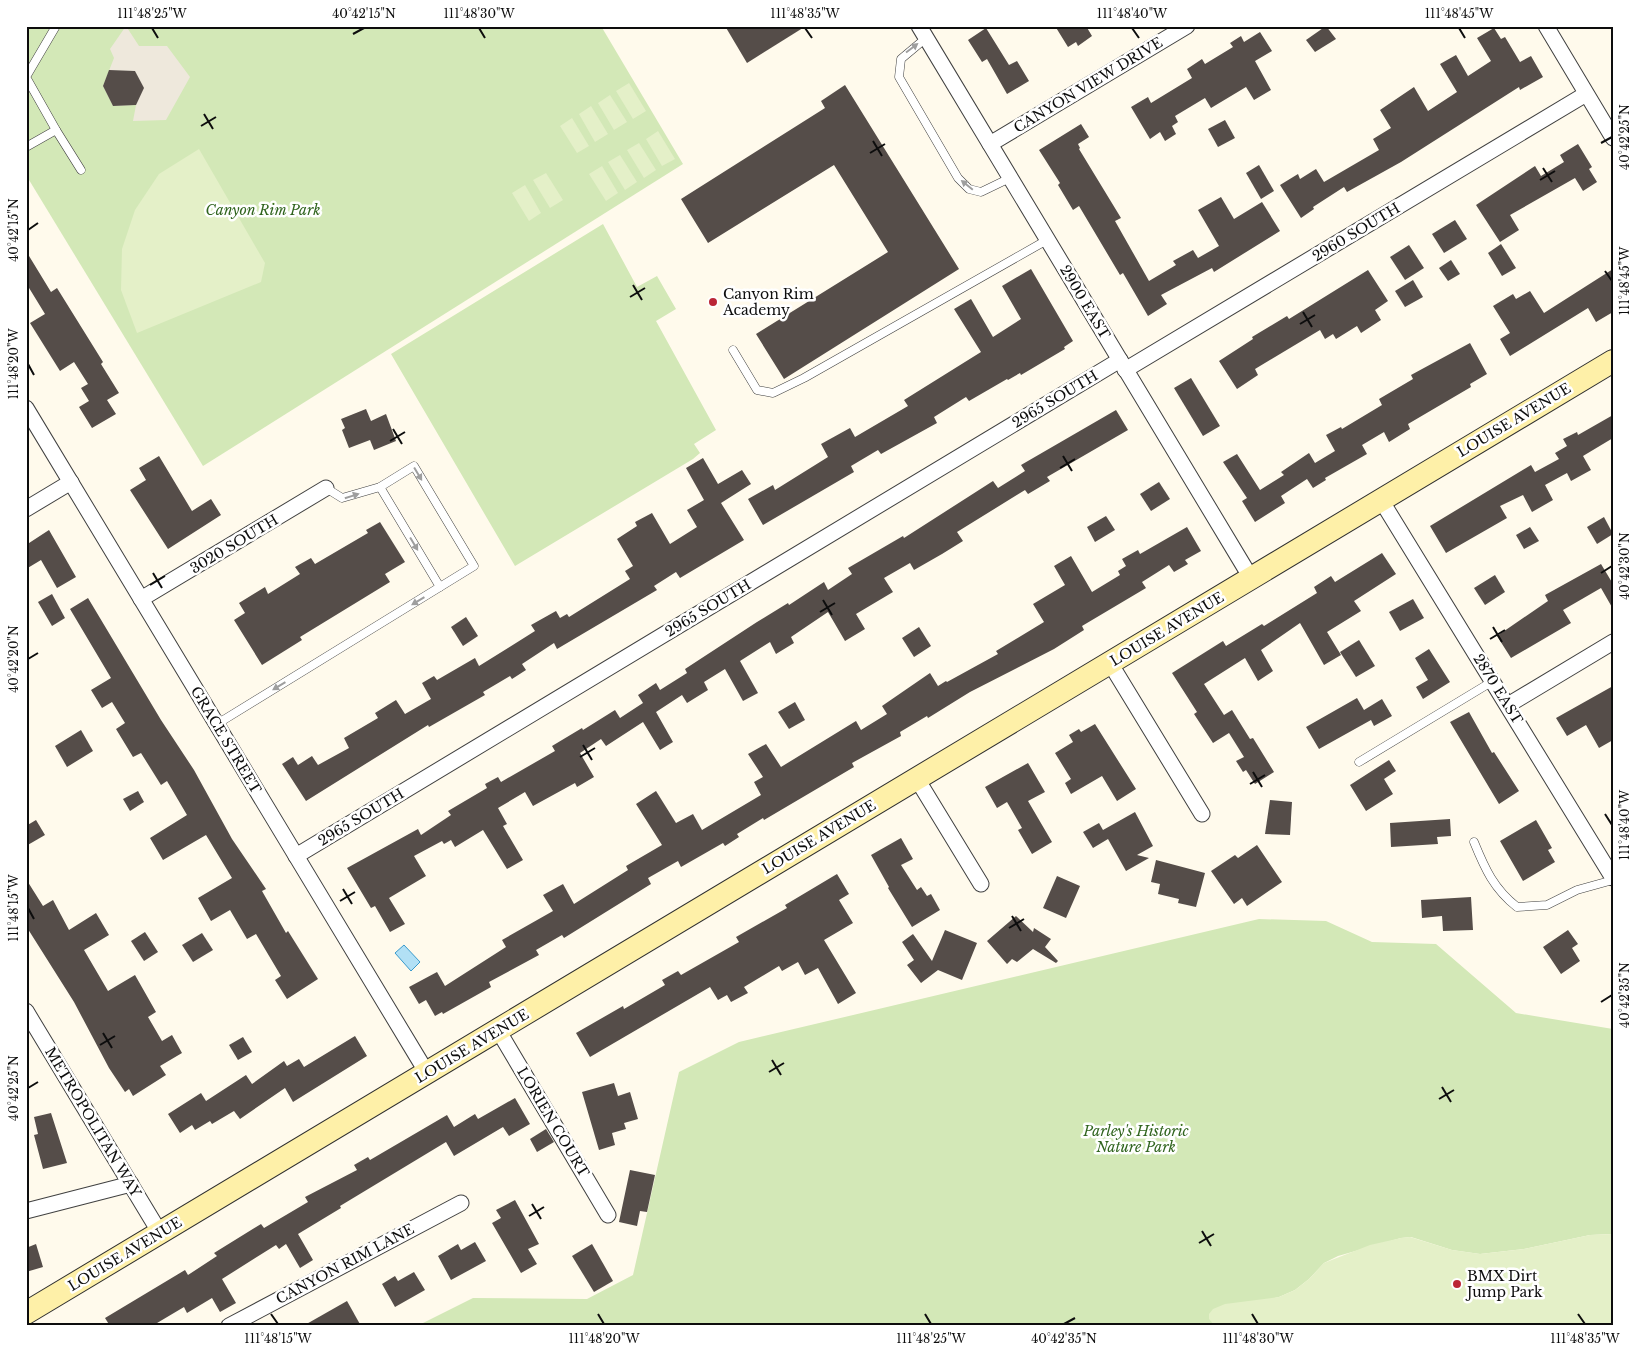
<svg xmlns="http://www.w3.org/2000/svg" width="1639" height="1352" font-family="'Libre Baskerville',serif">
<rect width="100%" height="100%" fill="#fffaec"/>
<g fill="#d3e8b7">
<path d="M26,26H601L683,164L203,466L26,175Z"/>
<path d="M603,224L637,287L657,276L676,309L656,321L716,430L694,444L700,453L693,459L515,566L391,354Z"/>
<path d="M1259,919L1326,921L1372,942L1436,944L1516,1013L1613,1029V1234L1590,1235L1524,1249L1480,1254L1452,1250L1411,1237L1401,1238L1338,1256L1324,1263L1309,1279L1295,1290L1279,1297L1262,1301L1212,1323L1215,1326H417L473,1298L587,1299L633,1275L679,1072L739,1042Z"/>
</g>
<g fill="#e4f0c8">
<path d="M629,83L646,111L633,119L616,91Z"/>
<path d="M610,95L627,122L614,130L598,103Z"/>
<path d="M591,106L608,134L595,142L579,114Z"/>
<path d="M572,118L589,146L577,153L560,126Z"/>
<path d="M658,131L675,159L662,166L646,139Z"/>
<path d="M639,143L656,170L644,178L627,150Z"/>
<path d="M199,149L265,263L261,282L137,333L121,290L122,249L135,210L159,174Z"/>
<path d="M620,155L637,182L625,190L608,162Z"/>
<path d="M602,166L618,193L606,201L589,174Z"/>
<path d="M546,173L563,200L550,208L533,180Z"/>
<path d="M525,185L541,213L529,221L512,193Z"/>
<path d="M1613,1234V1321L1607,1326H1215L1209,1319V1314L1213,1309L1225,1304L1279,1297L1295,1290L1309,1279L1324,1263L1370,1245L1401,1238L1410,1237L1452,1250L1480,1254L1524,1249L1590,1235Z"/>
</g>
<path fill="#eee8dc" d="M126,26L139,46H167L190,77L166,120L133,121L136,105L113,106L103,86L114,58L110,49Z"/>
<path fill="#b2e0f5" stroke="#399acc" d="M404,945L420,962L411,971L395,953Z"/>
<g fill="#554d49">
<path d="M725,26H806L747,63Z"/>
<path d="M1055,26H1086L1092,36L1078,46L1076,42L1068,47Z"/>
<path d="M1326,26L1336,39L1315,52L1306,40Z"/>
<path d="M986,28L1009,65L1017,61L1029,81L1007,94L987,59L982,62L968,40Z"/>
<path d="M1494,28L1501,39L1505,37L1520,62L1531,56L1543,77L1520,90L1519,87L1401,162L1347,192L1344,187L1313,207L1314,209L1301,218L1280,185L1298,174L1300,179L1316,169L1324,182L1379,150L1373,139L1391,128L1380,110L1414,87L1428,111L1457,92L1440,64L1456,55L1468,76L1491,61L1477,38Z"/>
<path d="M1260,32L1272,51L1255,61L1271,90L1254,100L1246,87L1211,108L1205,98L1175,116L1178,122L1172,126L1176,134L1165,141L1160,132L1150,139L1131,107L1148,97L1151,103L1192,78L1187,69L1202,59L1205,64L1233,47L1230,43L1241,36L1244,42Z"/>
<path d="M109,70L135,71L144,88L136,105L113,106L103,86Z"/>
<path d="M845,85L959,269L784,379L756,334L888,252L834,165L708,243L681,199L825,108L821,101Z"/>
<path d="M1225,120L1235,138L1218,147L1208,129Z"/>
<path d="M1081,124L1089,137L1078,144L1080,148L1079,149L1121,218L1115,221L1149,281L1176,265L1173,261L1193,250L1198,258L1219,246L1198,210L1221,197L1234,219L1262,202L1280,231L1214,272L1212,268L1161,295L1167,304L1148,316L1123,273L1120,275L1079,206L1073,210L1058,185L1060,183L1039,150Z"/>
<path d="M1578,144L1592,167L1589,169L1597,182L1583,191L1575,178L1510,215L1519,230L1500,242L1476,205L1535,166L1541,176L1564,162L1560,155Z"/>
<path d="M1259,165L1274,191L1261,199L1246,173Z"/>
<path d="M1455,220L1467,239L1444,253L1432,234Z"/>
<path d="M1501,244L1516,268L1502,276L1488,253Z"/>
<path d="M1409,245L1424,268L1405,280L1390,257Z"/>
<path d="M26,251L51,292L57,288L103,362L101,364L119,393L107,400L116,414L92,428L79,407L89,401L81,388L88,384L74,362L60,371L30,323L45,314L26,283Z"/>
<path d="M1451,260L1460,274L1448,281L1439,268Z"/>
<path d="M1031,269L1073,341L1064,347L1065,349L1021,375L1020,373L1008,380L1007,379L969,401L966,397L934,417L937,423L881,454L878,450L851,466L854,472L763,525L748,499L773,485L775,490L828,457L821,444L850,428L855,437L908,406L904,400L981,352L954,309L971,299L993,337L1021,319L1002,286Z"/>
<path d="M1613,269V312L1596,322L1588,308L1510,356L1500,339L1510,333L1493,306L1513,294L1516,299L1530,291L1544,313Z"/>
<path d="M1368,270L1388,301L1375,310L1381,320L1361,333L1357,326L1336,339L1333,334L1325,339L1320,330L1255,369L1258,375L1237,389L1219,361L1253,339L1252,337L1287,316L1289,319Z"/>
<path d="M1413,280L1423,297L1405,307L1395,291Z"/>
<path d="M1470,343L1487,374L1470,384L1471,387L1408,424L1410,429L1389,442L1384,432L1362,445L1367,454L1325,478L1326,480L1313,488L1307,479L1281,496L1285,503L1255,522L1242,501L1247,498L1223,462L1237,454L1260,490L1284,475L1281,472L1309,453L1315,463L1335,451L1326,435L1341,427L1342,429L1382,405L1379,399L1413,379L1411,375Z"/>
<path d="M1191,378L1220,426L1203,436L1174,388Z"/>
<path d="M366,409L371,421L386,414L396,441L374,450L370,440L349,448L342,430L345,428L341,419Z"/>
<path d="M1116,410L1128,430L1047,477L1050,481L1028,494L1025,490L957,532L963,541L942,554L914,570L910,563L884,578L893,592L856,614L865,629L845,641L828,612L791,637L794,643L776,654L770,642L740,661L758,693L743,701L725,669L704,682L708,690L687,703L682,695L656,712L673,742L660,750L643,722L606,746L601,739L580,753L594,777L577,787L575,783L533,806L525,792L498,808L507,824L503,826L523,860L507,869L483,830L455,847L451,840L444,844L442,841L414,856L426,876L389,898L405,924L390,932L375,906L371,908L347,868L418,829L421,835L451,815L448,811L487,788L485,784L498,777L501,782L555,751L552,746L582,728L583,730L615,710L620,718L643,703L638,695L656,683L660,690L687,673L685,669L757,622L788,603L789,605L824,582L828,590L852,574L848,568L903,536L904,538L993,481L998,488L1025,471L1021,465Z"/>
<path d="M1613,415V438L1583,456L1591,470L1571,481L1567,473L1545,485L1553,500L1532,512L1523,495L1500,506L1507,518L1446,553L1430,526L1531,465L1535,472L1559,459L1555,453L1567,446L1563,439L1577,432L1578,435Z"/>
<path d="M159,456L192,511L211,499L221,515L168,549L130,490L146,480L139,468Z"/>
<path d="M703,458L718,484L742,470L751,484L721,503L744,540L680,578L676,572L654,586L657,590L557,649L554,643L522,664L526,670L512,679L510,676L483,692L485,695L429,727L428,725L306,801L282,764L293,757L298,765L312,756L318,765L349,748L344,738L378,718L375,713L396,700L405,714L431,699L422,683L434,676L437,680L475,658L479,666L535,631L531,625L556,611L560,618L567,614L569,617L630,579L625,571L633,566L617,539L637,526L635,522L652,513L670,544L697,527L687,510L704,500L686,468Z"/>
<path d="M1159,482L1170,499L1151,511L1140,494Z"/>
<path d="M1106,516L1115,530L1095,542L1087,527Z"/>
<path d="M1604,517L1613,534L1597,544L1587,527Z"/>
<path d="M380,522L405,562L385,574L390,582L300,637L302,640L262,665L234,620L245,613L239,603L265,587L268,594L300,574L295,567L311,558L315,564L368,533L366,530Z"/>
<path d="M1187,527L1201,551L1185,560L1188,564L1174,572L1169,565L1142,582L1146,588L1082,626L1084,630L1054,649L970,692L928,718L927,716L900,732L901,736L852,763L854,767L764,820L763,818L737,834L739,837L725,846L723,843L681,867L678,861L648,878L651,884L564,938L562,935L536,950L539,955L489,982L491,987L443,1014L442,1012L435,1016L426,1000L419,1004L409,987L437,972L445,986L506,947L502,940L553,911L543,895L563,884L574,904L628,870L626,866L662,845L636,804L656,791L676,823L693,814L702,830L761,795L754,782L763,777L748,754L766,744L781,767L856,721L861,730L887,714L882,706L930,673L938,686L946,681L947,682L998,654L996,651L1044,622L1033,604L1065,585L1054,566L1071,556L1092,592L1120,575L1118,571L1126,566L1122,559L1138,550L1140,554Z"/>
<path d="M1530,527L1539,541L1524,549L1516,535Z"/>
<path d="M49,530L76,577L57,588L41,560L26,569V545Z"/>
<path d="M1382,553L1396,574L1354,601L1361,611L1327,632L1341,655L1324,665L1300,623L1261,650L1273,671L1258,681L1245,658L1204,684L1224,715L1232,710L1250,739L1253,738L1274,772L1255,784L1246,770L1243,772L1236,761L1244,757L1229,733L1213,743L1194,714L1197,712L1172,673L1223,641L1226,646L1262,624L1264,626L1317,593L1314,587L1331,576L1335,582Z"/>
<path d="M1601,564L1613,584V609L1601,588L1563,610L1571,623L1511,658L1497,636L1548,601L1545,595Z"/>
<path d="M1495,575L1505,592L1485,605L1474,588Z"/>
<path d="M52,594L65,618L52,626L38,602Z"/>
<path d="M88,598L161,720L194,770L232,839L266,889L262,891L286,933L288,931L318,979L287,999L275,980L281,976L256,934L247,939L230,910L211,921L198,898L232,878L206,835L163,860L150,838L187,815L167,781L161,785L141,753L133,757L116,729L125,723L112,702L102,708L91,690L111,678L70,609Z"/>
<path d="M1413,599L1424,618L1400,631L1389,612Z"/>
<path d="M466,617L478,636L463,646L451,627Z"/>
<path d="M919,627L931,646L914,657L902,638Z"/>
<path d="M1359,640L1375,666L1356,677L1340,652Z"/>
<path d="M1429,649L1450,682L1423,699L1416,687L1428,680L1415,658Z"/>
<path d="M1613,686V740L1599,748L1586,725L1567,736L1556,718Z"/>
<path d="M1357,698L1364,710L1382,699L1392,716L1374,726L1371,720L1319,749L1306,727Z"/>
<path d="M795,702L805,720L789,729L778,712Z"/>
<path d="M1469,712L1492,753L1494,752L1519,791L1499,804L1450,722Z"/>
<path d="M1095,724L1136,789L1117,801L1102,776L1071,794L1065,783L1071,779L1055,753L1073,742L1069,735L1079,729L1081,732Z"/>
<path d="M81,730L93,751L67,767L55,746Z"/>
<path d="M1389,760L1396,771L1384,779L1393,794L1366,811L1350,785Z"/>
<path d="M1028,763L1045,792L1028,801L1052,842L1032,854L1018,830L1022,828L1007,802L997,808L985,787Z"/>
<path d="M138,791L144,802L130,811L123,799Z"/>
<path d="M1270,800L1292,802L1290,835L1265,834Z"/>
<path d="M1135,812L1153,846L1137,855L1149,858L1126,871L1108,839L1093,848L1083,832L1099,823L1103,830Z"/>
<path d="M1450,819L1451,836L1437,837L1438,844L1391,847L1390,823Z"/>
<path d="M36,820L45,835L26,846V826Z"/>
<path d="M1536,820L1552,848L1548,850L1555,862L1523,881L1500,841Z"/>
<path d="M901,838L913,859L901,865L917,890L921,887L927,896L931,894L940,910L912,927L888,888L889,887L871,855Z"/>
<path d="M1257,845L1282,882L1247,906L1242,898L1234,904L1211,871L1235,855L1238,858Z"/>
<path d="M1156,860L1205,873L1196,907L1178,903L1179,899L1158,894L1160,884L1151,882Z"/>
<path d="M837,874L849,894L839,900L853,923L824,940L856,993L838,1004L818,968L805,975L798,962L782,971L779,966L744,987L748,993L731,1002L727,995L718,1000L710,987L590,1057L576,1033L623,1006L624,1009L665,985L662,980L678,971L681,975L739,942L736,937L787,908L785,905Z"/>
<path d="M1057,876L1080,886L1066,918L1043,908Z"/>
<path d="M26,879L43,906L53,900L69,930L96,913L109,935L84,950L108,991L135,975L156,1012L148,1017L162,1041L172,1035L182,1053L160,1066L166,1075L133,1096L129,1089L125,1092L109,1068L74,1002L26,926Z"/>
<path d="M1471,897L1473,930L1443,931L1442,916L1422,918L1421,900Z"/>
<path d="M1016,916L1033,932L1034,928L1051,939L1045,947L1058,961L1056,963L1033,949L1017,962L1012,959L1007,964L987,941Z"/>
<path d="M945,930L977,943L962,980L938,970L921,983L907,965L914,960L902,942L913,934L932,961Z"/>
<path d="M1568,930L1578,944L1572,948L1580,961L1561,974L1543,947Z"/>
<path d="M145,932L158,952L144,961L131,941Z"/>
<path d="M202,933L213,950L193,962L182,945Z"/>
<path d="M355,1036L367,1056L293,1102L285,1088L240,1119L234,1111L212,1124L210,1121L195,1130L192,1125L180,1133L168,1114L201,1093L206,1101L246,1075L252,1084L284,1061L287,1066L299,1059L304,1067Z"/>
<path d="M243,1037L252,1052L238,1060L229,1045Z"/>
<path d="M614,1083L618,1096L630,1092L638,1119L624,1123L626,1129L612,1133L615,1145L599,1150L582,1092Z"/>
<path d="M515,1098L530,1124L509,1136L503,1127L454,1156L446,1142L340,1206L341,1208L298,1234L313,1260L300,1268L286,1244L279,1249L276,1245L222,1279L236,1303L220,1312L212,1298L187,1313L184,1307L152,1326H110L105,1318L185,1270L188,1275L217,1256L214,1253L261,1224L264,1228L308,1202L305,1197L357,1170L354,1165L368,1157L370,1160L447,1115L454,1127L475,1114L478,1119Z"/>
<path d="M51,1113L67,1163L43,1169L34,1135L38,1134L34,1117Z"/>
<path d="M546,1129L554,1142L537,1152L530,1139Z"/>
<path d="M630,1170L655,1175L647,1212L640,1211L637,1226L619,1222Z"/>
<path d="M515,1200L539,1244L528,1249L537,1264L521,1273L492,1223L501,1218L496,1210Z"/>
<path d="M475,1242L486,1261L451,1280L438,1256L458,1244L461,1250Z"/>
<path d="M36,1244L43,1267L26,1272V1248Z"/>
<path d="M592,1244L613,1281L594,1292L572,1256Z"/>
<path d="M414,1272L425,1290L395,1307L382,1284L395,1276L398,1281Z"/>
<path d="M347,1301L361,1326H303Z"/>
</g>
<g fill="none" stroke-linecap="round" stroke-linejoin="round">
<g stroke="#404040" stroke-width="9">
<g id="lane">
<path d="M926,38L901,59L899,77L958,178L969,189L981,192L1010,178"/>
<path d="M56,130L81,170"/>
<path d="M26,147L56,130L26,77L56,26"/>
<path d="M733,350L757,390L773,393L804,378L1047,240"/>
<path d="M380,487L440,587"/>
<path d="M217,724L474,566L414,466L380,487L342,498L326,488"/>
<path d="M1359,762L1493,681"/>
<path d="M1474,842C1485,869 1494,889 1517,907L1547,905L1577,890L1613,880"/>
</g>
</g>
<g stroke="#404040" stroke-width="17">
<g id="street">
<path d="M919,26L1251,578"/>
<path d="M1546,26L1613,138"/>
<path d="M990,144L1187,26"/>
<path d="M1125,370L1586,94"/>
<path d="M26,408L427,1073"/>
<path d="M1381,500L1613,878"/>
<path d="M26,509L71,482"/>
<path d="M141,599L326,488"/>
<path d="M1110,663L1202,814"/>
<path d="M1508,705L1613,642"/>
<path d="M917,779L981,884"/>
<path d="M296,856L1120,360"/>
<path d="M26,1011L160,1233"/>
<path d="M498,1030L608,1215"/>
<path d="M26,1211L131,1184"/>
<path d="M229,1326L461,1203"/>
</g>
</g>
<g stroke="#2f2f2f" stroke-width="24">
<path id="secondary" d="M26,1313L1613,361"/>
</g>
<use href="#lane" stroke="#fff" stroke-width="8"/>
<use href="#street" stroke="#fff" stroke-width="15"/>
<use href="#secondary" stroke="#fef0a8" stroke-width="22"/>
</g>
<defs><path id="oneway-solid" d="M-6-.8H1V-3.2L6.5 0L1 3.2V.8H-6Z" transform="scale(1.25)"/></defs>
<g fill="#9e9e9e">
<use href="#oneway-solid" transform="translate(912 48) rotate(-37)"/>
<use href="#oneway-solid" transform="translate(967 185) rotate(-141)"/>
<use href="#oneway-solid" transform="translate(418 474) rotate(59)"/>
<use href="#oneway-solid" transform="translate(352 496) rotate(-17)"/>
<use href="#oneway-solid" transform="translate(414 544) rotate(59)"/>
<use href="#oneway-solid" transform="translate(418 601) rotate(149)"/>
<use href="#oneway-solid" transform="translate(279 686) rotate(149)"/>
</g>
<path fill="none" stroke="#0d0d0d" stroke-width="2" d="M152,28L158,38M479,28L485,38M805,28L812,38M1132,28L1139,38M1459,28L1465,38M353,34L364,28M204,114L213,129M201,126L216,117M873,141L882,156M1601,143L1612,137M870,153L885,144M1543,168L1552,182M1540,180L1555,171M28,230L38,223M1605,271L1612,281M633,285L642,300M630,297L645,288M1303,312L1312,327M1300,324L1315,315M28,364L34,375M393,429L402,444M390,441L405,432M1063,456L1072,471M1060,468L1075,459M153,573L162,588M1601,573L1612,566M150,585L165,576M823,600L832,615M820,612L835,603M1493,627L1502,642M1490,639L1505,630M28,659L38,653M583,745L592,760M580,757L595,748M1253,772L1262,787M1250,784L1265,775M1605,814L1612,825M343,889L352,904M340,901L355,892M28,908L34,919M1012,916L1021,931M1009,928L1024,919M1601,1002L1612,995M103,1033L112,1048M100,1045L115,1036M772,1060L781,1075M769,1072L784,1063M1442,1087L1451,1102M28,1088L38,1082M1439,1099L1454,1090M532,1204L541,1219M529,1216L544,1207M1202,1231L1211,1246M1199,1243L1214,1234M271,1314L278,1324M598,1314L604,1324M925,1314L931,1324M1252,1314L1258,1324M1578,1314L1585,1324M1064,1324L1075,1318"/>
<g fill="#bb2636" stroke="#fff" stroke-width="2">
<circle cx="713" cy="302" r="5"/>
<circle cx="1457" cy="1284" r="5"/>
</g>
<g text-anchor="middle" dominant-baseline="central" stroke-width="5" stroke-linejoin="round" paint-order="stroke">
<g font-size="14" fill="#0d0d0d" stroke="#fff">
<text transform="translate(1088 85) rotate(-31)">CANYON VIEW DRIVE</text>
<text transform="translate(1356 232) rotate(-31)">2960 SOUTH</text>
<text transform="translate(1085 302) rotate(59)">2900 EAST</text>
<text transform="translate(1055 399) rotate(-31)">2965 SOUTH</text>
<text transform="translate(1514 420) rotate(-31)">LOUISE AVENUE</text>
<text transform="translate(234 544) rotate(-31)">3020 SOUTH</text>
<text transform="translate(708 608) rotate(-31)">2965 SOUTH</text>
<text transform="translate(1167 629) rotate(-31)">LOUISE AVENUE</text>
<text transform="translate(1498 689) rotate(58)">2870 EAST</text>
<text transform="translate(226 740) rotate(59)">GRACE STREET</text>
<text transform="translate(361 817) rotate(-31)">2965 SOUTH</text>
<text transform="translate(819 837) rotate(-31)">LOUISE AVENUE</text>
<text transform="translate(472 1046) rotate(-31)">LOUISE AVENUE</text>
<text transform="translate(93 1122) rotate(59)">METROPOLITAN WAY</text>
<text transform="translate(553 1122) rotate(59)">LORIEN COURT</text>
<text transform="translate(125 1254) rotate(-31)">LOUISE AVENUE</text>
<text transform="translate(345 1264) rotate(-28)">CANYON RIM LANE</text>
</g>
<g font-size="14" font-style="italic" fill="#30641e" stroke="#fff">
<text x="263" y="210">Canyon Rim Park</text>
<text x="1136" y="1131">Parley's Historic<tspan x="1136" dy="16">Nature Park</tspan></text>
</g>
<g font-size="14" fill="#0d0d0d" stroke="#fff" text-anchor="start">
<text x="723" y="294">Canyon Rim<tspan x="723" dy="16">Academy</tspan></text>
<text x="1467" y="1276">BMX Dirt<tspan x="1467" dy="16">Jump Park</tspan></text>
</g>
</g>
<rect width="1639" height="1352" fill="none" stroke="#ffffff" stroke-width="55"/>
<rect x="28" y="28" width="1584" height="1296" fill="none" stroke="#0d0d0d" stroke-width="2"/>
<g font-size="12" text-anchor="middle" fill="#0d0d0d">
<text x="152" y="18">111°48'25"W</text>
<text x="364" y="18">40°42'15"N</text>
<text x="479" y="18">111°48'30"W</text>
<text x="805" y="18">111°48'35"W</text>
<text x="1132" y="18">111°48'40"W</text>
<text x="1459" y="18">111°48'45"W</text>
<text transform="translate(1625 137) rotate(-90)" y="4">40°42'25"N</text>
<text transform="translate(14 230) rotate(-90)" y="4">40°42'15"N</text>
<text transform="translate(1625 281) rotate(-90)" y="4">111°48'45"W</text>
<text transform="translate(14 364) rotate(-90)" y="4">111°48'20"W</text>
<text transform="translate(1625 566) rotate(-90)" y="4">40°42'30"N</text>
<text transform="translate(14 659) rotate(-90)" y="4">40°42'20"N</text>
<text transform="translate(1625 825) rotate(-90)" y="4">111°48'40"W</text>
<text transform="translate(14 908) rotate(-90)" y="4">111°48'15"W</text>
<text transform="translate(1625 995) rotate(-90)" y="4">40°42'35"N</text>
<text transform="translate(14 1088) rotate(-90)" y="4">40°42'25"N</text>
<text x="278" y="1343">111°48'15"W</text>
<text x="604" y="1343">111°48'20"W</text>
<text x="931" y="1343">111°48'25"W</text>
<text x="1064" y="1343">40°42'35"N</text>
<text x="1258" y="1343">111°48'30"W</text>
<text x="1585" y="1343">111°48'35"W</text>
</g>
</svg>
